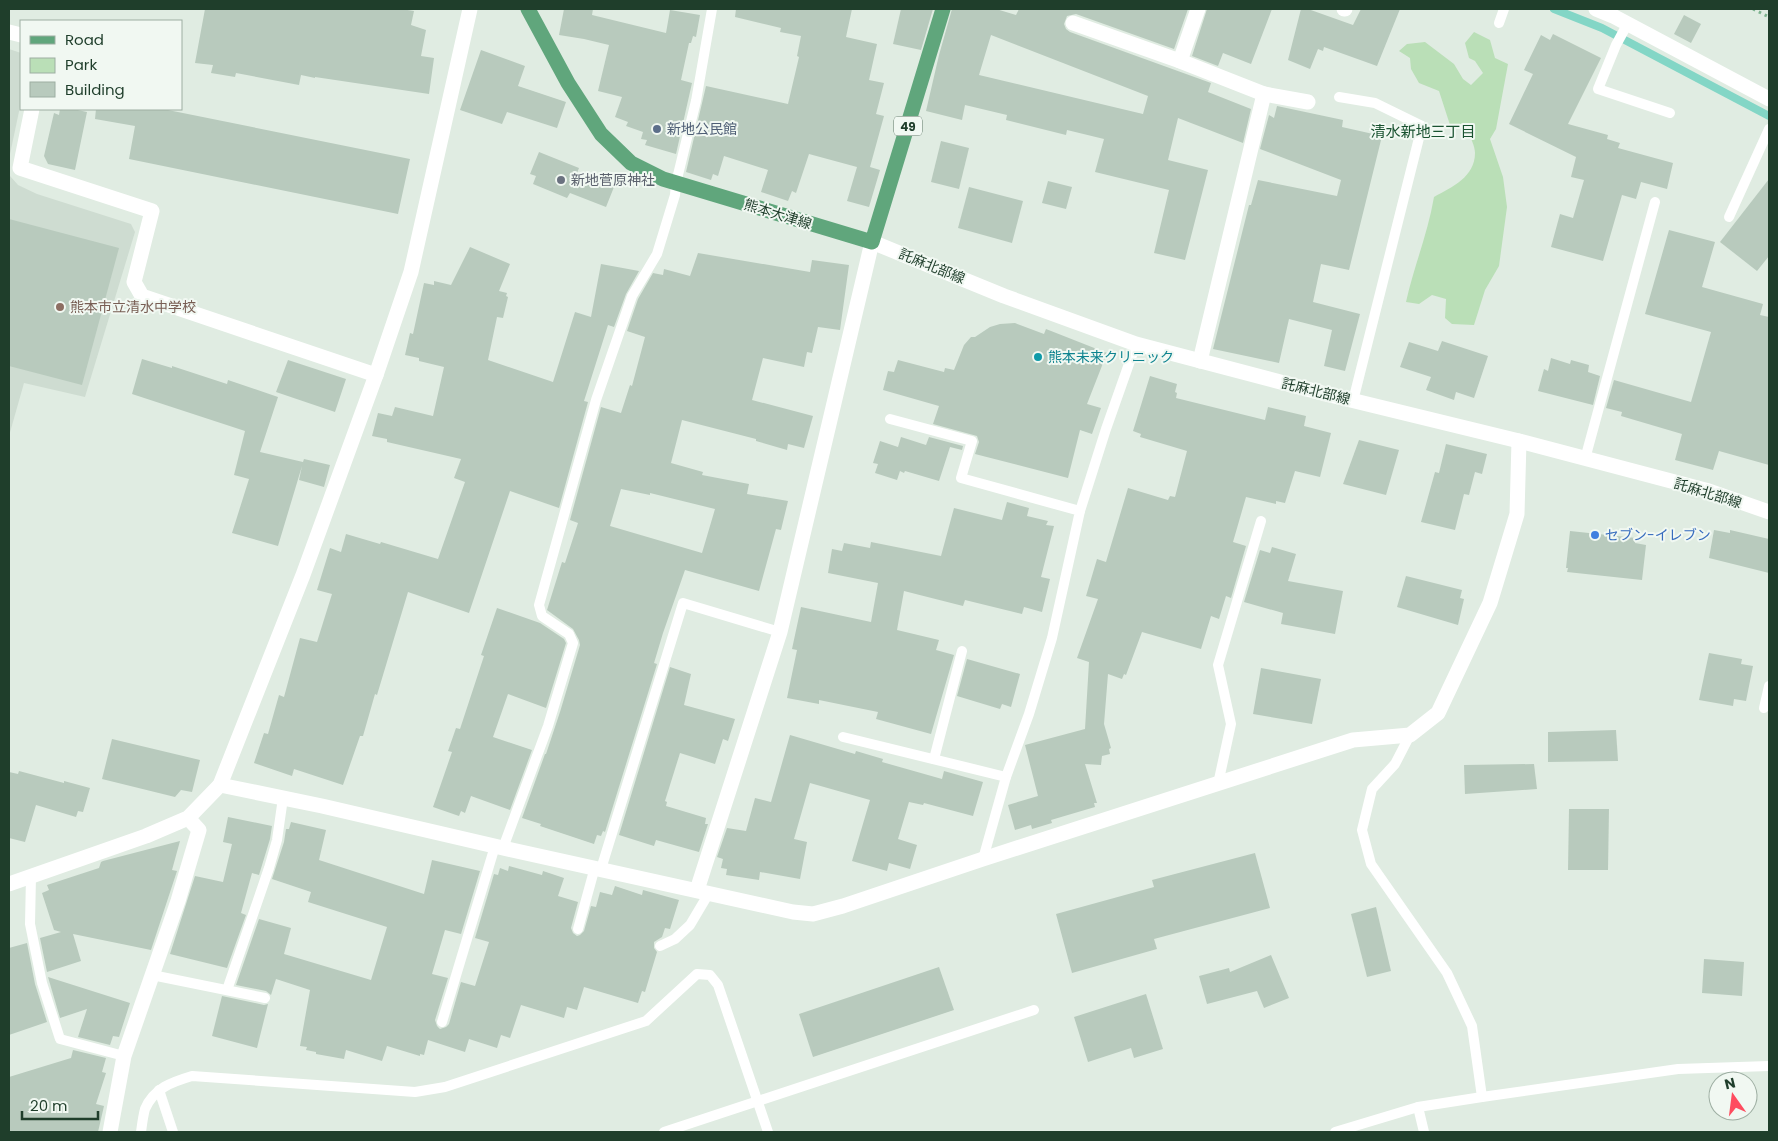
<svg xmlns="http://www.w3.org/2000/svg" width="1778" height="1141" font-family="Poppins,'Noto Sans JP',sans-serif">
<rect width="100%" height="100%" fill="#e0ece2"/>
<g fill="#cedcd1">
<path d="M9,49L21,53V102L9,159Z"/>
<path d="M9,165L10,176L18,185L37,194L131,224L135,232L85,397L24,383L9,436Z"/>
</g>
<path fill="#badfb7" d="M1474,32L1490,40L1495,58L1508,64L1496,129L1490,139L1503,177L1507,207L1499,266L1485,290L1474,325L1452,324L1445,318L1446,299L1432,295L1419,304L1406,302C1414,266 1428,233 1434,197C1452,187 1475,177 1475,153C1475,146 1470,136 1467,130L1450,125L1439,91L1419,83L1411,69L1410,58L1399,51L1407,44L1425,42L1454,64L1463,79L1471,85L1483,73L1475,61L1469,58L1465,43Z"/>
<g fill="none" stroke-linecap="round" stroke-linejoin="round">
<path stroke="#83d6c6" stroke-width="8" d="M1554,9L1602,28L1769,116"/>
</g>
<g fill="#b8cabd" fill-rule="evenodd">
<path d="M205,9H401L414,11L411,25L426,30L421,56L434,58L429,94L315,77V78L301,75L299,85L236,73L235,77L211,73L213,65L195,63Z"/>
<path d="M564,9H593L592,15L666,33L670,10L700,15L696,37L693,36L691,43H689L681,80L692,83L676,154L645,145L647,140L641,139L643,132L626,126L628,122L615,117L622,97L598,91L609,45L584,39L559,35Z"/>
<path d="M736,9H852L846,37L877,44L869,80L884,83L876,114L884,116L870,167L880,170L869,207L847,201L857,167L809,154L796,193L792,191L788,201L761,192L768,170L724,156L718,176L713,174L711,180L686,172L706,86L788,104L799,57L797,56L801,36L780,32L781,28L735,17Z"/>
<path d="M901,9H933L921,50L893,44Z"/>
<path d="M952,9H996L1016,15L1019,9H1188L1174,49L1076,14L1067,16L1064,24L1066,29L1070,32L1211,83L1208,92L1251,109L1243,143L1178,118L1168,160L1208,170L1185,260L1154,253L1169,190L1095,172L1104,139L1067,130L1066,135L1006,120L1007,115L965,105L962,120L926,111L939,55ZM991,35L1148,96L1143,114L979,75Z"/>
<path d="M1207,9H1272L1251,64L1223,53L1218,66L1192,56Z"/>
<path d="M1301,9H1308L1353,25L1361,9H1400L1377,66L1324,47L1323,51L1318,49L1310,69L1288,60Z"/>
<path d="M1684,15L1701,24L1691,43L1674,34Z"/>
<path d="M1553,34L1601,58L1568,124L1608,135L1607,139L1620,143L1618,148L1673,163L1667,189L1641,182L1636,199L1622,195L1603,261L1551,247L1560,214L1573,218L1584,180L1571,177L1576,157L1509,124L1533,74L1524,70L1541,35L1550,40Z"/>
<path d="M481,50L525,66L518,86L566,102L557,128L507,112L502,124L460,110Z"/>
<path d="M1277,106L1343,120L1342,127L1382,136L1349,270L1321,264L1313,302L1360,314L1345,371L1324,366L1332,330L1289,319L1279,363L1213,349L1249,205H1251L1258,180L1337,196L1341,180L1260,149L1269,115L1274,118Z"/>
<path d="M60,109H73L87,112L75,170L48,164L44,156L54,113L59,115Z"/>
<path d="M96,109H163L410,159L398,214L129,159L135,126L95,119Z"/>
<path d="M941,141L969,148L959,189L931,182Z"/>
<path d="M539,152L579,168L577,173L614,187L606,207L570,193L567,198L533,184L536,176L530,174Z"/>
<path d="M1769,179V256L1757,271L1720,242Z"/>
<path d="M1048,181L1072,187L1066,209L1042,203Z"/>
<path d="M969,187L1023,201L1012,243L958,228Z"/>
<path d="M9,219L119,248L82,385L9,366Z"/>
<path d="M1669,230L1715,242L1702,287L1763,304L1760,315L1769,317V465L1719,451L1713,470L1675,460L1682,434L1621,416L1622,412L1606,408L1614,380L1691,402L1711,332L1645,314Z"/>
<path d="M470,247L510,264L499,291L507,293L506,296L508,297L503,318L497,317L488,360L553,382L575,312L591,317L601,264L639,271L626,294L614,327L608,325L584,401L588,402L559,508L510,491L469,613L408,592L377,695L375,694L363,736H360L343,785L294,769L292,776L254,763L264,733L268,734L279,695L284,697L300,638L317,642L332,594L317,590L330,548L341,552L346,534L380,544L381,542L438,559L465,482L454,478L461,459L387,442V439L372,436L378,413L392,416L395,407L433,416L444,367L419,361V358L405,355L410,333L413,334L424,283L434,285V281L451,285Z"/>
<path d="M698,253L810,272L812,260L849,265L840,330L818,327L812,353L807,352L804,367L763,358L752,400L813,416L804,448L788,444L787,450L756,441V439L682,420L671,463L703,472L702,475L749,484L747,494L788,501L781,530L776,529L759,591L685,570L663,633L654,663L657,664L605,832L603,831L601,836L597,835L594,844L540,826L541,824L522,818L545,754H546L560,712L580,645L579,640L573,629L547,610L562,562L565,563L578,523L570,520L601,407L621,413L630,385L632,386L645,337L627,331L638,299L653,273L663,275L664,269L690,276ZM621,489L650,495V493L715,509L702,553L610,526Z"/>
<path d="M1015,323L1044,334L1046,329L1107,353L1087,404L1101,408L1092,434L1080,430L1068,478L975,454L979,442L977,436L933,424L939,406L883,390L888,371L894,372L898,360L944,372L945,368L954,370L964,345L971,337H975L990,327L1000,324Z"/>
<path d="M1442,341L1488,356L1474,398L1456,392L1454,400L1426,390L1431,377L1400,367L1409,342L1438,351Z"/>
<path d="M1551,358L1570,364L1571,360L1589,365L1588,372L1600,376L1593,405L1538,391L1544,369L1548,371Z"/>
<path d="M142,359L172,368V366L227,384L228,380L278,397L260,452L303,462L304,459L330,465L324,487L299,480L302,466L278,546L232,533L249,479L234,475L245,431L132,394Z"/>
<path d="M288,360L346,379L335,412L276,392Z"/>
<path d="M1150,376L1177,384L1175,392L1177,393L1176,398L1265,420L1268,407L1306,416L1304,426L1331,433L1320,477L1295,471L1285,503L1276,501V504L1246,497L1233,542L1246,546L1231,598L1226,596L1219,619L1211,616L1201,649L1142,632L1126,675L1124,674L1122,679L1108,674L1104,724L1111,748L1109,749L1110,754L1102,756L1101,765L1085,764L1097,803H1094L1095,807L1051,820L1052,823L1032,829L1031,825L1015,830L1008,805L1038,796L1025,745L1085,729L1089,662L1077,658L1098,599L1086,596L1097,559L1106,562L1128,488L1168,500L1170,496L1175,497L1187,451L1140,437L1141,434L1133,431Z"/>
<path d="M901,437L926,445L929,437L963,446L962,450L950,447L939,481L905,471L904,473L900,471L897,480L875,473L878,464L873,463L880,441L898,447Z"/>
<path d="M1359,440L1399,450L1386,495L1343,484Z"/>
<path d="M1446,444L1487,454L1482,474L1475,472L1469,495L1464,494L1455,530L1421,522L1435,472L1439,473Z"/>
<path d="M1007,502L1029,508L1027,516L1048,521L1046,525L1054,526L1041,577L1050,579L1042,612L1024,607L1022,614L965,600L963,606L904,591L897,630L939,640L936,650L954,655L931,734L876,719L878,712L819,700V704L787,698L797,650L792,649L801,607L871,622L878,583L828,573L832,549L842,551L844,543L870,548L871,542L941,556L954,508L1002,520Z"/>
<path d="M1714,530L1730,533V530L1769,539V573L1709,558Z"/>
<path d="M1570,531L1636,538L1635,543L1646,545L1642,580L1567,572L1568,568H1566Z"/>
<path d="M1272,547L1296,554L1288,581L1343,591L1335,634L1281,624L1283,613L1244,602L1260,550L1270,553Z"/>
<path d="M1406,576L1462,590L1460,598L1464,599L1458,625L1397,607Z"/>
<path d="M497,608L540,623L564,639L566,643L546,708L508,694L493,737L532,750L510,810L471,796L465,813L461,811L459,816L433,807L452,752L448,751L456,728L460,729L484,656L481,655Z"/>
<path d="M1709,653L1742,659L1741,664L1753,666L1746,701L1734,699L1733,706L1699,700Z"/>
<path d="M967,659L1020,674L1011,707L1002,704L1000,709L957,696Z"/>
<path d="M670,667L691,674L684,705L735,719L728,741L723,739L715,764L680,753L665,801L667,802L666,806L706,818L705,824H708L699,852L656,840L654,846L619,835Z"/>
<path d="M1261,668L1321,679L1312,724L1253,714Z"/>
<path d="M1616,730L1618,761L1548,762V732Z"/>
<path d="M790,735L855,754L856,751L883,759L882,762L942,779L944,771L983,782L973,816L924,803L923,805L909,802L898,839L917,845L910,869L889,863L887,871L852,861L870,800L810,783L794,839L807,842L800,879L760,872L759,880L726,875L727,869L721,868L723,859L717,857L727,828L746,831L755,798L771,802Z"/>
<path d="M112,739L200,760L192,792L181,790L175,797L102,779Z"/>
<path d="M1534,764L1537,789L1465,794L1464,765Z"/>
<path d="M19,771L64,783V781L90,788L83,812L78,811L76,817L36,805L25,842L9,838V772L18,774Z"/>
<path d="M1569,809H1609L1608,870H1568Z"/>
<path d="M228,817L272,826L270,839L259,875L252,873L241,913L246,915L227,968L170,954L195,876L223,882L232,844L223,842Z"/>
<path d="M291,822L326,830L319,860L424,894L432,860L480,871L461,934L445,930L432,974L448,978L435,1020L437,1026L440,1029L446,1027L449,1024L461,982L475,986L489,942L475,938L494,874L498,875L500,868L508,871L509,866L542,875L543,871L564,878L558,896L578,902L571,928L573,933L577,936L580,935L584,931L591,906L596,907L600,892L612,895L615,886L642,895L643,890L679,900L670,929L665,928L662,937L654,942V948L657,952L645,992L642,991L638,1003L584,987L577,1010L567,1007L564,1018L521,1005L510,1038L501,1035L497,1048L469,1039L465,1052L428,1040L424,1055L420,1054V1056L387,1046L382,1061L346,1050L344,1059L316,1054V1052L306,1050L307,1047L300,1046L310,990L276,979L271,995L266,991L236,985L259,919L291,928L284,954L371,980L387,927L308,902L311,892L272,879L284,842L286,829H289Z"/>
<path d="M180,841L172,870L177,871L151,950L73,934L81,961L47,972L40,938L61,932L54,930L42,893L49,890L47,885L99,868L101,862L103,861Z"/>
<path d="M1255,853L1270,908L1154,939L1157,949L1072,973L1056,914L1154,887L1152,880Z"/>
<path d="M1376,907L1391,971L1367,977L1351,914Z"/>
<path d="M27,943L35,984L47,1022L9,1035V948Z"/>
<path d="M1271,955L1289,998L1264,1008L1257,991L1207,1004L1199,976L1229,968L1230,972Z"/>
<path d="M1704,959L1744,962L1742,996L1702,993Z"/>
<path d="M939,967L954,1010L813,1057L799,1014Z"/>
<path d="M48,977L130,1003L119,1037L113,1036L110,1045L78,1037L87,1009L60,1018Z"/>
<path d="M1146,994L1163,1049L1134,1058L1131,1048L1088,1062L1074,1017Z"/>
<path d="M222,996L264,1005L268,1004L257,1048L212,1036Z"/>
<path d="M73,1050L106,1058L102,1072L106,1073L96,1104L104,1106L98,1132H9V1077L71,1058Z"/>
</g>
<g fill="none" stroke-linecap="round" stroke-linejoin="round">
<path stroke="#7db38f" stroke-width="3" stroke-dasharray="2.5 4" stroke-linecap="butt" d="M1753,9L1769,17"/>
<g stroke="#fff" stroke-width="10">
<path d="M1499,23L1504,9"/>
<path d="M1628,23L1616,45L1598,89L1670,113"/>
<path d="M1339,97L1375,103L1422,126L1353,401"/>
<path d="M1729,217L1769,129"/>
<path d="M890,419L972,441L961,478L1080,511L1052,638L1029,714L1006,777"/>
<path d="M1585,459L1655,202"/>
<path d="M1080,511L1106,429L1136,344"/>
<path d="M1764,708L1769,686"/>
<path d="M1410,735L1395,764L1372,789L1362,830L1371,864L1447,973L1472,1026L1482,1097"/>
<path d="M843,737L1006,777L983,859"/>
<path d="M934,759L962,651"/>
<path d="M1218,784L1231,724L1218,665L1261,521"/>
<path d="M503,848L548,726L573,643L569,634L542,616L539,605L596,400L632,296L657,254L675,195L676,183L696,101L712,9"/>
<path d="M601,869L683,603L780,632"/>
<path d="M31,876L30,924L42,983L60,1039L124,1056"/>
<path d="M578,929L595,867"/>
<path d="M660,946L675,939L690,925L709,893"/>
<path d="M152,975L265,998"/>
<path d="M227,990L269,868L277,840L283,798"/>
<path d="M442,1022L495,846"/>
<path d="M159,1090L173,1132"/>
<path d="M1418,1107L1424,1132"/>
<path d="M141,1132C142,1125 143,1116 145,1109C154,1088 172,1082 192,1076L415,1092L445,1087L646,1021L697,974L710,975L718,985L768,1132"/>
<path d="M664,1132L1034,1010"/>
<path d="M1335,1132L1418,1107L1482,1097L1678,1069L1769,1066"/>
</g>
<g stroke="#fff" stroke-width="15">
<path d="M1344,9H1345"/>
<path d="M1596,9L1613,16L1769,99"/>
<path d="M1073,23L1180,61L1264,94"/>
<path d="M9,32L21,35"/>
<path d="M1180,61L1198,9"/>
<path d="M32,109L20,168L152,211L134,282L142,296L376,375"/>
<path d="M1200,361L1264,94L1308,102"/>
<path d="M220,785L322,806L503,848L793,912L813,914L843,906L983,859L1353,740L1410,735L1438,713L1490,603L1517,514L1519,441"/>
<path d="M9,884L146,836L188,818L220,785L303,575L376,375L411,272L470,9"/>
<path d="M697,890L780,632L872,242"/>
<path d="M110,1132L124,1056L178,901L199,830L188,818"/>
</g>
<path stroke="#fff" stroke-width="15" d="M872,242L1004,296L1136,344L1322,393L1519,441L1709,491L1769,512"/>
<path stroke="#60a67c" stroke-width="15" d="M528,9L568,83L601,134L631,163L663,179L872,242L943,9"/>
</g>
<circle fill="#5c6f8a" stroke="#f1f8f2" stroke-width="2" cx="657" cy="129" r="5"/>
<circle fill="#6b7280" stroke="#f1f8f2" stroke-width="2" cx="561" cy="180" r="5"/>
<circle fill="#8d6e63" stroke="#f1f8f2" stroke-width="2" cx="60" cy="307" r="5"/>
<circle fill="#0f9aa8" stroke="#f1f8f2" stroke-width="2" cx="1038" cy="357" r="5"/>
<circle fill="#3f7fe0" stroke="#f1f8f2" stroke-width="2" cx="1595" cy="535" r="5"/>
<g text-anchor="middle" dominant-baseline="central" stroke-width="4" stroke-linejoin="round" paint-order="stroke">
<rect fill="#f1f8f2" stroke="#5e7667" stroke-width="1" x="894" y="116.5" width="28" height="19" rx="4"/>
<g font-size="12" font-weight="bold" fill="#1f3e2b">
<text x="908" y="126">49</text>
</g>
<g font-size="14" fill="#4e5e75" stroke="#f1f8f2" text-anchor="start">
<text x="667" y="129">新地公民館</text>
</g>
<g font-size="14" fill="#5b616d" stroke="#f1f8f2" text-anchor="start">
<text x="571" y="180">新地菅原神社</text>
</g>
<g font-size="14" fill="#1f3e2b" stroke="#f1f8f2">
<text transform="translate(778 214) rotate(17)">熊本大津線</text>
<text transform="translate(932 266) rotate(22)">託麻北部線</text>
<text transform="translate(1316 391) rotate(14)">託麻北部線</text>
<text transform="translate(1708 493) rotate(17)">託麻北部線</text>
</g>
<g font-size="14" fill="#785e54" stroke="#f1f8f2" text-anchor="start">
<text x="70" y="307">熊本市立清水中学校</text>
</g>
<g font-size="14" fill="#0d838f" stroke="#f1f8f2" text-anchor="start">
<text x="1048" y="357">熊本未来クリニック</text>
</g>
<g font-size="14" fill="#366cbe" stroke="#f1f8f2" text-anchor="start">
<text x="1605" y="535">セブン-イレブン</text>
</g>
<g font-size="15" fill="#195230" stroke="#f1f8f2">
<text x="1423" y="131">清水新地三丁目</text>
</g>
</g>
<rect width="1778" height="1141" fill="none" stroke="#1f3e2b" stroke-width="20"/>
<rect x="20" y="20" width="162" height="90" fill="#f1f8f2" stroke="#9daea2"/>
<rect x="30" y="36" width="25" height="8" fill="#60a67c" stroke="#9daea2"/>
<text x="65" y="45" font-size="15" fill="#1f3e2b">Road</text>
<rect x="30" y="58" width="25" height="15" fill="#badfb7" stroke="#9daea2"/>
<text x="65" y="70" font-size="15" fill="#1f3e2b">Park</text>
<rect x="30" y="82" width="25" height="15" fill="#b8cabd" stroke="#9daea2"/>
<text x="65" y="95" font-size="15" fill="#1f3e2b">Building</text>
<g transform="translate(1733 1096) rotate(346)"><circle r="24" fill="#f1f8f2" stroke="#9daea2"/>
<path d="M0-4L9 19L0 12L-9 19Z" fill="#fe4c5f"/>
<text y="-8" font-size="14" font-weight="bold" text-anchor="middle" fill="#1f3e2b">N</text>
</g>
<path d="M22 1111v8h76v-8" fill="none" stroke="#1f3e2b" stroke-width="2.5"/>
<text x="30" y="1111" font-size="15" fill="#1f3e2b" stroke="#f1f8f2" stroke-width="4" paint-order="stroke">20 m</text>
</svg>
